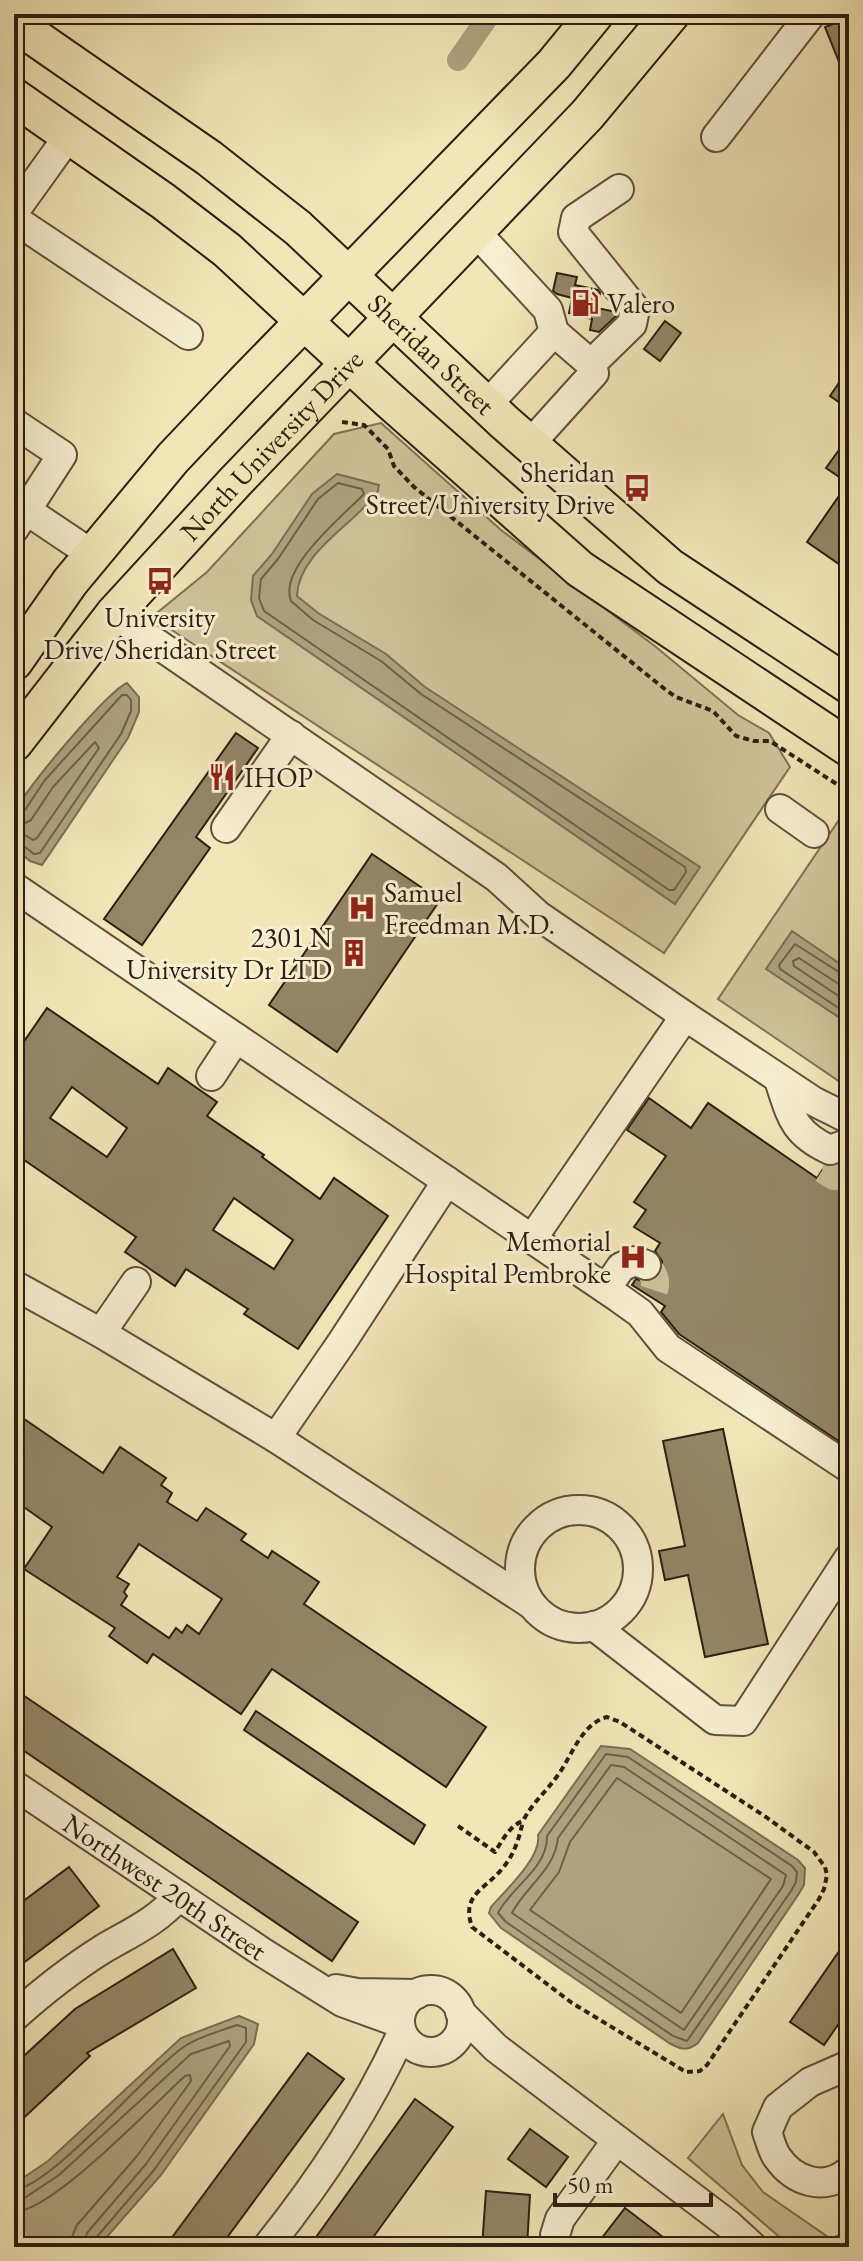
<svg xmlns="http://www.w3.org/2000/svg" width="863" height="2261" font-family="'EB Garamond',serif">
<rect width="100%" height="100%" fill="#f2e6b8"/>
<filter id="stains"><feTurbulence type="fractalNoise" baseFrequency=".0025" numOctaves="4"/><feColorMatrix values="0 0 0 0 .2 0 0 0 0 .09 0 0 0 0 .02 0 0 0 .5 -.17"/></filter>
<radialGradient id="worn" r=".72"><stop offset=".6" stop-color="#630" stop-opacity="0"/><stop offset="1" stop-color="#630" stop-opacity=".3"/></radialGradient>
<g fill="#d1c49b" stroke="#807056" stroke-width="2">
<path d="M381,423L501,530L656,647L738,715L769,733L790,767L664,953L152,617L207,572L334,434Z"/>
<path d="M849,805V1088L718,999Z"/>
<path d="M723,2114L742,2165L763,2192L831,2239L849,2229V2247H791L688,2158Z"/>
</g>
<g fill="#afa27f" stroke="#7b6d53" stroke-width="2">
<path d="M337,474L379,485L378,491C357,523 298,552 297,596L318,613L386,654L425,687L700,867L675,904L257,616L251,600L253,576L272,554L312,494Z"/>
<path d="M127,683L139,697V712L128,738L42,865L30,861L14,848C14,836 11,821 16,810C25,789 107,692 127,683Z"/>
<path d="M792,931L849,970V1024L766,969Z"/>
<path d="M601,1746L630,1749L798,1860L805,1868L804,1885L798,1895L698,2043C687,2052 680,2049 669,2043L501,1928L489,1913L491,1907C505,1891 542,1857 538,1835Z"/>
<path d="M239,2016L258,2024L254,2044L161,2175L98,2247H14V2184L48,2161L181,2038Z"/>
</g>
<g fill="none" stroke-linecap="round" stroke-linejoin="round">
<g stroke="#6e6048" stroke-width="2">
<path d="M338,483L362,489L364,494C343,516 278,568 291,601L313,620L381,661L421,694L685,867L686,872L674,890H669L264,611L259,598L261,579L278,559L318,499Z"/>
<path d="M95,742L99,748L37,838L33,840L20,832V826L31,820L53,787Z"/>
<path d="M14,816L23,813L45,780L122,695H127L131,700V711L121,734L40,853L34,854L21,844L14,842"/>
<path d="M849,976L842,974L795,944L779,965L780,969L849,1015"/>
<path d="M849,986L837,983L799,958L793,961L794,966L849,1003"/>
<path d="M606,1754L628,1757L792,1866L797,1872L796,1882L791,1891L687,2041L673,2036L506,1922L498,1913C511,1887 548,1868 547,1836Z"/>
<path d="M611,1765L624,1767L786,1875L783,1886L684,2030L512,1913C525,1887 555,1870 558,1838Z"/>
<path d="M617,1778L771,1879L681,2013L530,1910L559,1872L570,1842Z"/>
<path d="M14,2190C53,2186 146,2072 185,2046C200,2036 221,2031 237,2025L246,2028V2042L154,2170L95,2239L93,2247"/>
<path d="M14,2200L26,2197L59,2175L191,2054L229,2041L230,2046L146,2164L87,2233L83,2247"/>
<path d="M14,2212C53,2211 152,2106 185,2076L190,2075L191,2081L137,2156L77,2225L72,2237L71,2247"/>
</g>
<path stroke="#afa27f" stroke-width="22" d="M458,60L490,14"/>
</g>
<g fill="#948667" stroke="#2e1d10" stroke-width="2" fill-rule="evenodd">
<path d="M849,18V84H848L825,27Z"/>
<path d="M557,273L577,277L575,285L598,290L600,293L597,308L616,312V316L599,332L590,330L592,319L569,313L572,298L557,294L553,291Z"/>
<path d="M665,321L681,333L660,361L644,349Z"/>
<path d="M849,368V409L830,396Z"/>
<path d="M849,436V571L807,542L848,483L826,468Z"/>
<path d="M236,733L258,748L196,837L210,848L142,945L104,919Z"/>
<path d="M372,854L440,900L337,1052L269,1005Z"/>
<path d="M47,1008L158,1084L168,1068L217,1102L207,1116L264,1155L262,1157L320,1199L334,1178L388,1216L298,1349L244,1314L248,1309L186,1269L175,1286L125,1252L136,1237L14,1153V1056ZM72,1087L127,1128L107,1157L50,1118ZM234,1198L293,1240L274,1269L213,1230Z"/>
<path d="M649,1098L691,1128L708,1103L817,1178L825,1166H837L849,1174V1448L679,1334L661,1312L665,1306L632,1285L636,1279L648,1282L656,1278L662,1270V1261L655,1251L660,1243L634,1227L646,1210L634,1202L666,1156L627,1130Z"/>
<path d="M14,1412L103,1473L120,1447L166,1478L161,1485L172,1493L167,1502L197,1521L206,1508L246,1534L241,1540L268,1558L272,1551L319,1582L304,1604L486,1727L446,1787L272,1669L241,1714L153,1654L147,1663L109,1636L115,1628L24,1569L52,1527L14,1500ZM139,1544L222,1599L199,1634L187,1625L182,1633L176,1628L169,1638L121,1605L127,1596L124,1592L129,1584L117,1577Z"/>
<path d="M723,1429L768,1644L705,1657L688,1575L665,1580L659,1551L685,1546L663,1441Z"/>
<path d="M14,1689L358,1922L332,1961L14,1744Z"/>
<path d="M256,1711L425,1825L414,1844L244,1730Z"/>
<path d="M69,1867L99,1906L14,1970V1908Z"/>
<path d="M849,1937V2009L824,2045L790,2022Z"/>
<path d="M173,1949L196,1988L87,2053L90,2056L14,2127V2065L75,2009Z"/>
<path d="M308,2053L344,2079L220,2247H165Z"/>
<path d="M415,2099L453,2127L366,2247H309Z"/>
<path d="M530,2129L568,2157L546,2187L508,2159Z"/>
<path d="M486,2191L530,2195L527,2247H482Z"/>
<path d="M625,2208L676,2247H612L601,2239Z"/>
</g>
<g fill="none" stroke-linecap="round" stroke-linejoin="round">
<g stroke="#cbbe96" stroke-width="28" stroke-dasharray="28 14" stroke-linecap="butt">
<path d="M823,1169L834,1176L839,1167"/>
<path d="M646,1265C656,1277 658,1283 651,1297"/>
</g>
<g stroke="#5f4f3a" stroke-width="32">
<g id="minor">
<path d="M716,137L811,14"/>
<path d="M14,212L70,134"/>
<path d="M14,219L188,335"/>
<path d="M475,231L548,310L554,332L486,406"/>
<path d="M591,364L632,324L635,309L573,232L576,218L619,189"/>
<path d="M14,423L62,455L14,529"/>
<path d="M530,444L594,373L591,364L554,332"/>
<path d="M14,502L93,555"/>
<path d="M114,614L496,877L539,916L685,1016L813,1101L849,1119"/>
<path d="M780,809L814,833"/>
<path d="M226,828L291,735"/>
<path d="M14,887L619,1298L640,1313L668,1348L849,1468"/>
<path d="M211,1076L236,1038"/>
<path d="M779,1080C791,1116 793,1133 830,1150L849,1143"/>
<path d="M532,1239L685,1016"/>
<path d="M14,1285L101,1333L276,1438L531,1604"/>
<path d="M606,1289L621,1267L635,1261L646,1265"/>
<path d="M101,1333L136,1282"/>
<path d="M276,1438L342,1342L447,1181"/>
<circle cx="579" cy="1569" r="59"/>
<path d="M594,1626L715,1720L743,1721L849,1558"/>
<path id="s1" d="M14,1785L262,1952L342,2002L400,2023"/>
<path d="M336,1989L357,1993L417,1994"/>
<circle cx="431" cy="2021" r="31"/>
<path d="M460,2012L496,2048L729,2225L753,2247"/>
<path d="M14,2017C42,1992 71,1969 103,1949C132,1932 156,1922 179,1896"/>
<path d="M849,2065L810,2082L778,2107L767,2132C770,2140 772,2150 777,2157C794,2182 825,2192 849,2171"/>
<path d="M267,2247C320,2181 367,2110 402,2033"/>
<path d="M558,2247L555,2235L560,2219L617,2140"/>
</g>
</g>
<g stroke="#2e1d10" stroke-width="40">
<g id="major">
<path id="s2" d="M14,23L209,158L298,228L503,421L670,567L849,685"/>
<path d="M14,97L163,201L227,250L388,399L580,569L849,748"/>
<path d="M14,662L70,582L173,458L245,382L554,64L595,14"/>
<path id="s3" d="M14,743L114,614L235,482L587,115L671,14"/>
</g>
</g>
<g stroke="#2e1d10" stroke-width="4" stroke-dasharray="6 4" stroke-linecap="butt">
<path d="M342,422L364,425L388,449L394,466L414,487L666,690L676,697L713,711L736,736L754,741H770L849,792"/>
<path d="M458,1826L495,1852C502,1841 510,1825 523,1821C532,1803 546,1792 558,1775C572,1756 581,1724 607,1717L620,1722L766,1817L814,1852L825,1867L827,1875L824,1889L819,1899L707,2065L700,2071L686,2072L572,2003L472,1927C461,1895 484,1890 502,1869C514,1855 519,1839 523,1821"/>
</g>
<use href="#minor" stroke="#f7efd1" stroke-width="28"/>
<use href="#major" stroke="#f2e6b8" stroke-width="36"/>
</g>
<defs>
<g id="fuel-bare" transform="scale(2.16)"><path d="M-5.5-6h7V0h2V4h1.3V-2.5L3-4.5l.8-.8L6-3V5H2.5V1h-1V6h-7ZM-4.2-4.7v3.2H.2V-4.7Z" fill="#8f2418" stroke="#f7efd1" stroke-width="2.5" paint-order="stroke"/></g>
<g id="bus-bare" transform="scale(2.16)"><path d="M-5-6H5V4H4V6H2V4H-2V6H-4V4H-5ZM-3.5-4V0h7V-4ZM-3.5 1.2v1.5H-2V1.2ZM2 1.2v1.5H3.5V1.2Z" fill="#8f2418" stroke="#f7efd1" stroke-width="2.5" paint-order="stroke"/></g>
<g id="restaurant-bare" transform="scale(2.16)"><path d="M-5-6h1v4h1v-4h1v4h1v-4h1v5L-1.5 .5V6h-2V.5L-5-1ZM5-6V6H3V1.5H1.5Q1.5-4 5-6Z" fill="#8f2418" stroke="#f7efd1" stroke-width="2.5" paint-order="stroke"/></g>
<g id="hospital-bare" transform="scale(2.16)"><path d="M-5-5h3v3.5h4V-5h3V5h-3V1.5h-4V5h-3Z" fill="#8f2418" stroke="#f7efd1" stroke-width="2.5" paint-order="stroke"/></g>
<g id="building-bare" transform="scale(2.16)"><path d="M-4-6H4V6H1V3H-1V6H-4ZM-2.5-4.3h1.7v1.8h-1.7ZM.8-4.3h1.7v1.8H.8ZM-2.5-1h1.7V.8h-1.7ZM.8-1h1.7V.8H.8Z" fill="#8f2418" stroke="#f7efd1" stroke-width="2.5" paint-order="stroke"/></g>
</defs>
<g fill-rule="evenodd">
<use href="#fuel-bare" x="585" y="303"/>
<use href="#bus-bare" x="637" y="488"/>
<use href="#bus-bare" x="160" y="581"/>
<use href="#restaurant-bare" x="222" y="777"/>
<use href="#hospital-bare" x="362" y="908"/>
<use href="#building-bare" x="354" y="953"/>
<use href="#hospital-bare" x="633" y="1257"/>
</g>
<g text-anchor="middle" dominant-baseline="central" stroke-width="6" stroke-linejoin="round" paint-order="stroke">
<g font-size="28" fill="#2e1d10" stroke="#f7efd1" text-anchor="start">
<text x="607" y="303">Valero</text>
<text x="615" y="472" text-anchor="end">Sheridan<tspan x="615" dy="32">Street/University Drive</tspan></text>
<text x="160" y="617" text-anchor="middle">University<tspan x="160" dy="32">Drive/Sheridan Street</tspan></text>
<text x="244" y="777">IHOP</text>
<text x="384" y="892">Samuel<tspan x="384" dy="32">Freedman M.D.</tspan></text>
<text x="332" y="937" text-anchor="end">2301 N<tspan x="332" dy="32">University Dr LTD</tspan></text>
<text x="611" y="1241" text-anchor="end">Memorial<tspan x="611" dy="32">Hospital Pembroke</tspan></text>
</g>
<g font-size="28" fill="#2e1d10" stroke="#f7efd1">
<text stroke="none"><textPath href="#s2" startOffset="534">Sheridan Street</textPath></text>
<text stroke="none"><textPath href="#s3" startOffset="394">North University Drive</textPath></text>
<text stroke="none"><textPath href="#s1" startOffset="182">Northwest 20th Street</textPath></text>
</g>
</g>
<rect width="863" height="2261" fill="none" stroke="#f2e6b8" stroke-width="48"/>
<rect x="16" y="16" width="831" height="2229" fill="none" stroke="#2e1d10" stroke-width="4"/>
<rect x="24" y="24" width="815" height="2213" fill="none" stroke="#2e1d10" stroke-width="2"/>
<path d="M555 2193v12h156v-12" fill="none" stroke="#2e1d10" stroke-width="4"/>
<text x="567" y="2193" font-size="24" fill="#2e1d10" stroke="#f7efd1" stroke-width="6" paint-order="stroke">50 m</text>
<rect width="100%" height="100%" filter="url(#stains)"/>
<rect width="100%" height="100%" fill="url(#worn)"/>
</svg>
